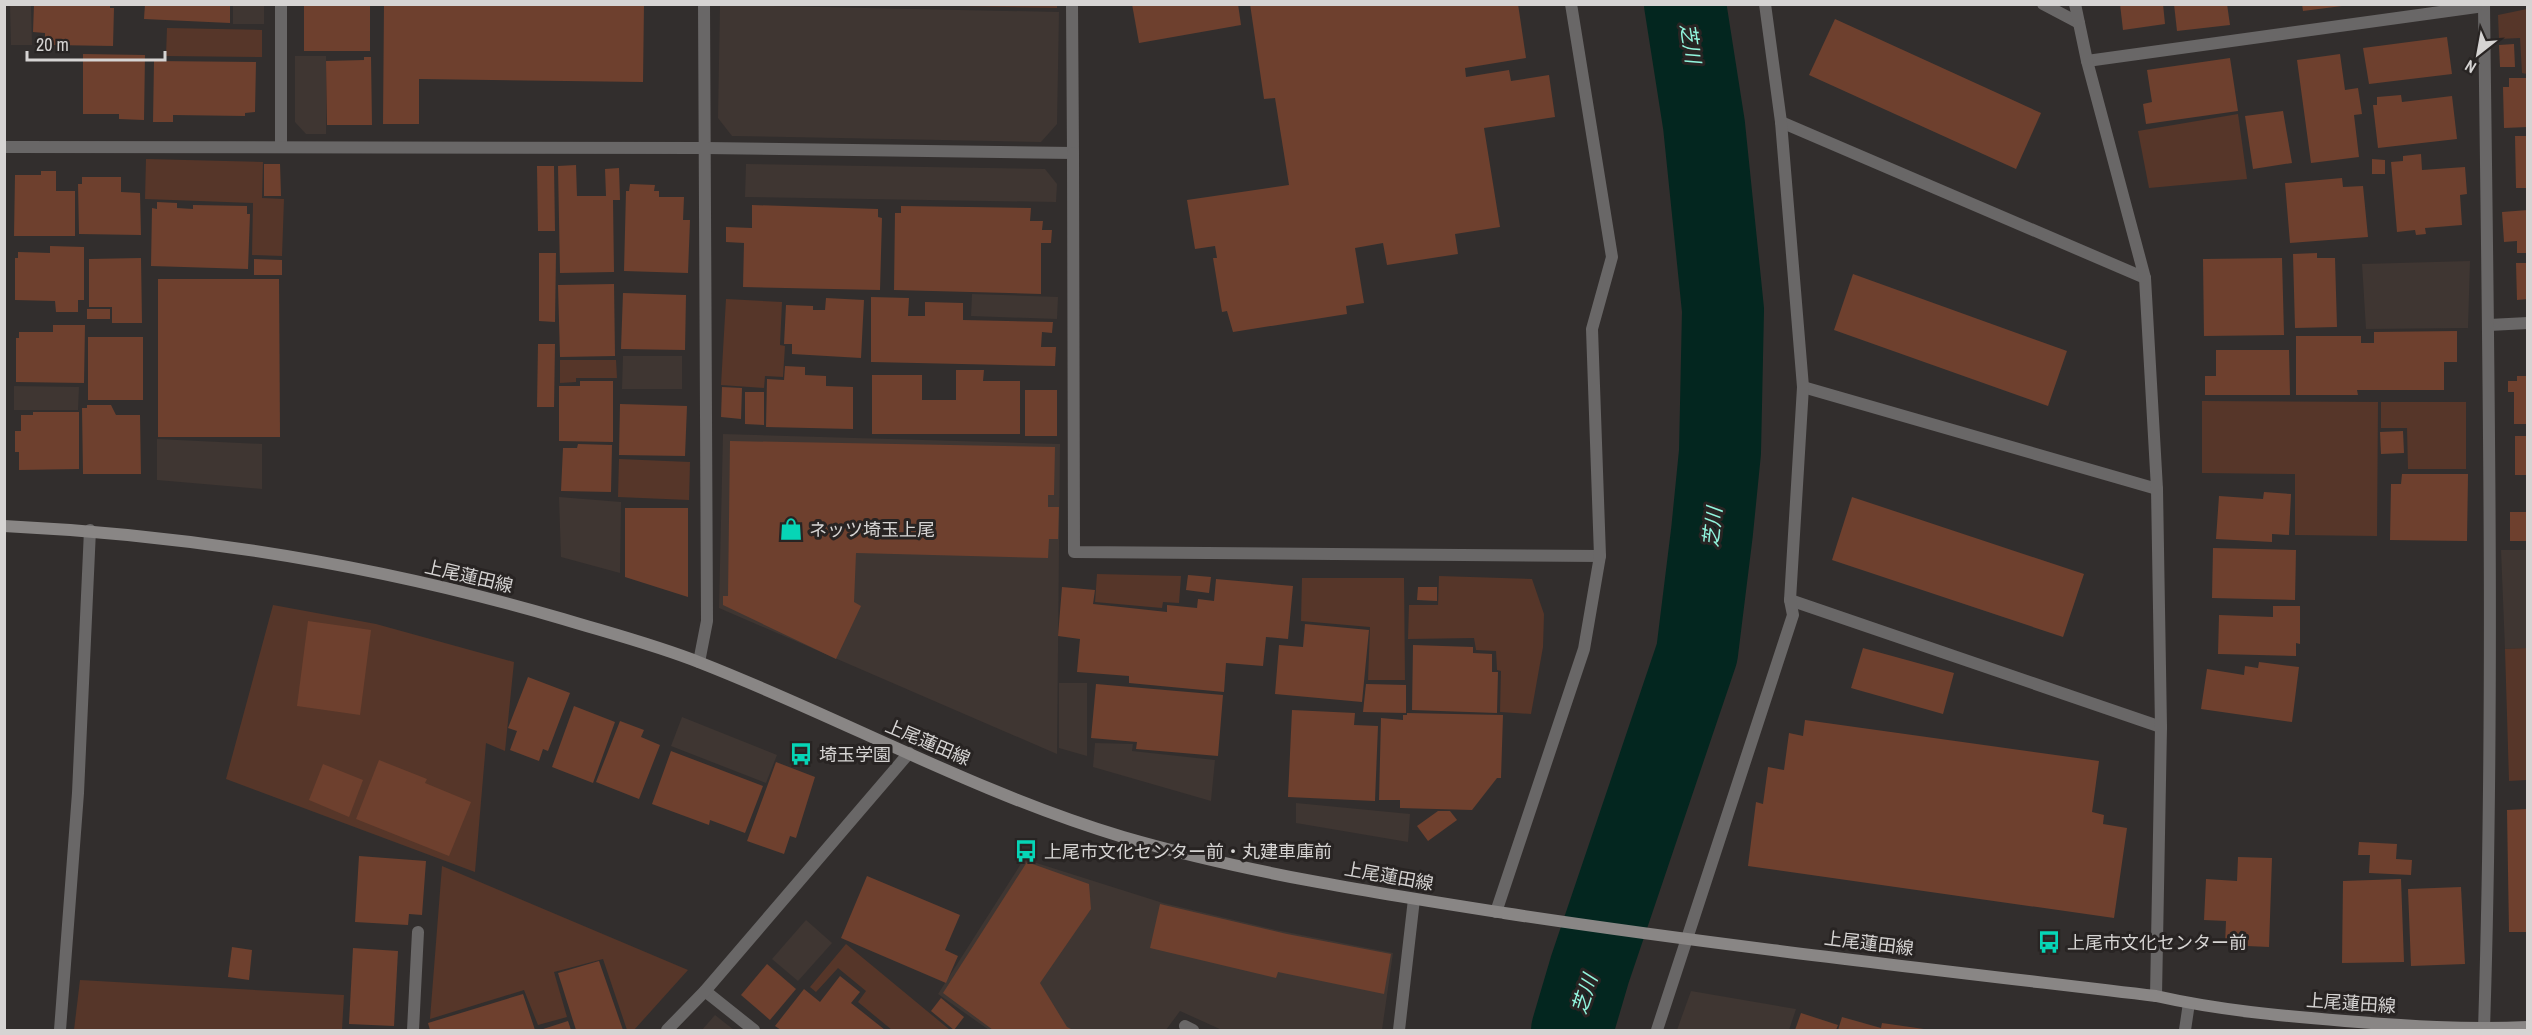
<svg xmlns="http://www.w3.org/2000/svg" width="2532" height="1035" font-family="'Archivo Narrow','Noto Sans JP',sans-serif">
<rect width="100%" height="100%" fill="#322e2d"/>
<g fill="#3f3632">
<path d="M10,5H31L32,45H11Z"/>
<rect x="233" y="5" width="31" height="19"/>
<path d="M720,5L1059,12L1057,124L1041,142L732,136L718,118Z"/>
<path d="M295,56H326V134H306L295,122Z"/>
<path d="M746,164L1045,169L1057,184L1056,202L745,197Z"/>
<path d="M2470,261L2468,328L2366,329L2362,264Z"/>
<path d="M972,294L1058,297L1057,319L971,316Z"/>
<path d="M623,356H682V389H622Z"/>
<path d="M14,386L79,387L78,410H14Z"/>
<path d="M723,434L1060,444L1057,754L719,608Z"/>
<path d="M157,439L262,444V489L157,480Z"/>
<path d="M559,497L621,502L620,573L561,557Z"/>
<path d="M2501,550H2527V648L2505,649Z"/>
<path d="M1059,683H1087V756L1059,748Z"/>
<path d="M682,717L777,755L766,783L671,746Z"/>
<path d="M1095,743L1133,744L1132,751L1215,760L1211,801L1093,767Z"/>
<path d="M1296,803L1410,814L1408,842L1296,823Z"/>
<path d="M1024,859L1163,903L1276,930L1393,953L1382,1030H1222L1180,1011L1166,1030H989L938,994Z"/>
<path d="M806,920L832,943L798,981L772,959Z"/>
<path d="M1691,991L1796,1009L1789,1030H1677Z"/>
<path d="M715,1015L734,1030H702Z"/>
</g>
<g fill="#563629">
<path d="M1057,5V8L913,5L1057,4Z"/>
<path d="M2527,9H2528L2527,74L2522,73L2520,38L2499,39L2498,15Z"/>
<path d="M167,28L262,30V57L166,56Z"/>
<path d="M2238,114L2247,179L2149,188L2138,131Z"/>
<path d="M146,159L263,162L262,198L284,199L282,256L252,255L253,203L145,199Z"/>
<path d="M726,299L782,302L780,345L785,346L783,377L765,376L764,388L721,385Z"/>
<path d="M560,360H616L617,378H576V382L560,383Z"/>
<path d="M2202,401L2378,402L2377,536L2295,535V474L2202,473Z"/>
<path d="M2381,402H2466V469H2408L2407,428H2381Z"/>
<path d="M619,459L690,462L689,500L618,497Z"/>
<path d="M1097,574L1181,576L1179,603L1163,602L1162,608L1095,602Z"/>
<path d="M1439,576L1532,579L1544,614L1543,647L1531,714L1500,712L1501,671L1497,670L1496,651L1476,650L1474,638L1408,639L1409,605H1438Z"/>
<path d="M1302,578H1404L1405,680H1368L1370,627L1301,621Z"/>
<path d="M273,605L376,624L514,662L505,751L486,743L475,872L226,779Z"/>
<path d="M2527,648V780L2509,781L2505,649Z"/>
<path d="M442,866L688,970L634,1030H627L603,959L554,972L567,1017L538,1025L524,990L430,1019Z"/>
<path d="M846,944L950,1030H892L858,1002L866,991L838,968L816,992L810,987Z"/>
<path d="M80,980L344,995L342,1030H74Z"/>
</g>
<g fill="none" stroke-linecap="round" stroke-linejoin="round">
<path stroke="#03261f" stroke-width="82" d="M1572,1030L1590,969L1697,653L1712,532L1720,452L1723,310L1704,125L1685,4"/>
</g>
<g fill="#6e402e">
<path d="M34,4H110V8H114L113,46L53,45V38H45V33L33,32Z"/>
<path d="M145,4H230V23L144,19Z"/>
<rect x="304" y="4" width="66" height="47"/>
<path d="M384,4H644L643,82L419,79V124H383Z"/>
<path d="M1132,4H1238L1241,25L1139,43Z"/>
<path d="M1250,4H1518L1526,58L1465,68L1466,77L1509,70L1511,81L1549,75L1555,117L1484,128L1500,227L1455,234L1458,254L1387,265L1383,243L1355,248L1364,303L1346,306L1347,314L1233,332L1227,311L1222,312L1213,258H1217L1215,246L1195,249L1187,200L1289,185L1275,98L1264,99Z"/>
<path d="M2120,4H2163L2165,24L2123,30Z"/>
<path d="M2174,4H2227L2230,25L2177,31Z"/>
<path d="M2302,4H2342V6L2303,11Z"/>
<path d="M1835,19L2041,113L2016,169L1809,75Z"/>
<path d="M2447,37L2452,74L2369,84L2363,48Z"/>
<path d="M2514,44L2515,67H2500L2499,45Z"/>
<path d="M83,54L145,55L144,120L119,119V114H83Z"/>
<path d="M2340,54L2345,90L2358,88L2362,114L2354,115L2359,157L2311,163L2297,60Z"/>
<path d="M364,57H371L372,125H327L326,61L364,60Z"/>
<path d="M2230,58L2238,111L2146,124L2143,104L2152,102L2147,70Z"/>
<path d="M154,61L256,62L255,112L245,113V116L173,115V122H153Z"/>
<path d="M2509,78H2528V127L2504,128L2503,87H2509Z"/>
<path d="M2401,95L2402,102L2452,96L2457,139L2378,148L2373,105H2377V97Z"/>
<path d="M2283,111L2292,163L2253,169L2245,116Z"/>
<path d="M2515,136H2528V188H2516Z"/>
<path d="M2421,154L2422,170L2465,167L2467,194L2460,195L2462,225L2425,228L2426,234L2416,235L2415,230L2397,232L2391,162L2403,161V156Z"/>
<path d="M2372,159L2385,160V174H2372Z"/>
<path d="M264,164H280L281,196H264Z"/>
<path d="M576,165L577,196H606L605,169L619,168L620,200H613L614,272L560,273L558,166Z"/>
<path d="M537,166H554L555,231H538Z"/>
<path d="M41,171H56V191H75V236H14L15,175H41Z"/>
<path d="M82,177H121V192L140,193L141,235L79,234L78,184H82Z"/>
<path d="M2342,178L2343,187L2363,186L2368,237L2290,243L2285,183Z"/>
<path d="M630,184L655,185L654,191H659V197H684L683,220H690L688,273L624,271L626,191H629Z"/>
<path d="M157,202L177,203V208L193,209V205L247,206V214H250L248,269L151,266L152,208L157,209Z"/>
<path d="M752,205L878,209V217L882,218L880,290L743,287L744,243L726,242V227L752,228Z"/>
<path d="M901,206L1031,208L1030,221H1043L1042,230H1052L1051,243H1041V294L894,290L895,213H901Z"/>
<path d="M2528,210V253H2517V241L2504,242L2502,212Z"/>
<path d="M50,246L84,247V300H78V312H56L55,301L15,300V258H18V252L50,253Z"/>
<path d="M539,253H556L555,322L539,321Z"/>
<path d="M2317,253V258H2335L2337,327L2295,328L2293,254Z"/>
<path d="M141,258L142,323H112V307H89V259Z"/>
<path d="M2282,258L2284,335L2204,336L2203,259Z"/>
<path d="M254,259L282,260V275H254Z"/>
<path d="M2516,263H2528V299L2517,300Z"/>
<path d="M1853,274L2067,351L2048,406L1834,330Z"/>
<path d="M158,279H279L280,437H158Z"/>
<path d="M614,284L615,356L560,357L558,285Z"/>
<path d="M623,293L686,295L685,350L621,349Z"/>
<path d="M871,297L909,298L908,316H925V302L963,303V320L1053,322L1052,333L1042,332L1041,347H1056L1055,366L871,362Z"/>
<path d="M826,298L864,300L861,358L792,354V344H784L786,305L813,306V310H825Z"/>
<rect x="87" y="309" width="23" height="10"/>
<path d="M53,325H85L84,383L16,382V338H19V332H53Z"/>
<path d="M2457,331V362H2444V390H2357L2358,395H2296V336H2361V343H2374V332Z"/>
<rect x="88" y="337" width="55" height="63"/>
<path d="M538,344H555L554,407H537Z"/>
<path d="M2216,350H2289L2290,395H2205V376H2216Z"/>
<path d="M785,366L805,367V375L826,376V386L853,387V429L766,427L767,379L784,380Z"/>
<path d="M956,370H984L983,381H1020V434H872V375H922V400H956Z"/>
<path d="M2517,376H2528V424H2514V392H2508V381H2517Z"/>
<path d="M580,381H613V442L559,441V386H580Z"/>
<path d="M722,387L742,388L741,419L721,417Z"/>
<rect x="1025" y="390" width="32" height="46"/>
<path d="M745,392H764V425L745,424Z"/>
<path d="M620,404L687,406L685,456L619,455Z"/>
<path d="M87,405H111L116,415H140L141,474H83L82,408H87Z"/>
<path d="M33,412H79V469L19,470V452H15V431H21V415H33Z"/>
<path d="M2403,431L2404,453L2381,454L2380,432Z"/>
<rect x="2515" y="436" width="13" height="39"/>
<path d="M730,441L1055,447L1054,495H1048V507H1059L1058,539H1049L1048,558L856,553L854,602L861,606L836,659L723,605V596H728Z"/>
<path d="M578,444L612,445L611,492L561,491L563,448H577Z"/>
<path d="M2402,474H2468L2467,541L2390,540L2391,484H2401Z"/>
<path d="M2264,492L2291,494L2289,535L2272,534V542L2216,539L2219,496L2263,499Z"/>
<path d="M1852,497L2084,574L2063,637L1832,560Z"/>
<path d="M625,508H688V597L625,577Z"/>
<rect x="2510" y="512" width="18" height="29"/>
<path d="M2213,548L2296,550L2295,600L2212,598Z"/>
<path d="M1188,575L1211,577L1209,593L1186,590Z"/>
<path d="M1216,579L1293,586L1288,639L1266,637L1263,666L1226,663L1224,692L1129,683V676L1077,672L1080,639L1058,636L1062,587L1095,590L1093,604L1167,612V605L1197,608L1198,599L1214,601Z"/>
<path d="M1418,587H1437V601L1417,600Z"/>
<path d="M2273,606H2300V644L2296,643V656L2218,654L2219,615L2273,617Z"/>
<path d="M308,621L371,630L360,715L297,706Z"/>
<path d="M1305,624L1369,630L1362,702L1275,694L1279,645L1303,647Z"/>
<path d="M1413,645L1473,647V653L1492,654V672H1498L1497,713L1412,710Z"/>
<path d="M1863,648L1954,673L1943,714L1851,688Z"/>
<path d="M2259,662L2299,667L2292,722L2201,709L2207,669L2244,675L2245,666L2258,668Z"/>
<path d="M528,677L570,693L548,751L543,749L539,761L510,750L517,731L508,728Z"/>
<path d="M1096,684L1223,695L1218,756L1136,749L1137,742L1091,738Z"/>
<path d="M1366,684L1406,685V713L1363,712Z"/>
<path d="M574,706L615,722L593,783L552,767Z"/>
<path d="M1292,710L1355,713L1354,725L1378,726L1375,801L1288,797Z"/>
<path d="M1407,713L1503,715L1501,778H1497L1472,810L1400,808V800H1379L1381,718L1403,720V715H1407Z"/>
<path d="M1805,720L2099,761L2092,812L2104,815L2103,824L2127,828L2114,918L1748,866L1756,802L1763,804L1768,767L1784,770L1789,733L1803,736Z"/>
<path d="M620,721L644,730L641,737L660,745L639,799L596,782Z"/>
<path d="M671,751L763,786L745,833L710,820L709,825L652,804Z"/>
<path d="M379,760L427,779L425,783L471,802L449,856L356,819Z"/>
<path d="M776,762L815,777L796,838L790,836L784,854L747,841Z"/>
<path d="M323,764L363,780L349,817L309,800Z"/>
<path d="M2528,809V932H2509L2507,810Z"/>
<path d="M1438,811H1450L1457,820L1428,841L1417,826Z"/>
<path d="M2359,842L2397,844L2396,859L2412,860L2411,875L2369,873L2370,855H2358Z"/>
<path d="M359,856L426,861L422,915L409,914L408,925L355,922Z"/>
<path d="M2238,857L2272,858L2269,947L2225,945L2226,921L2204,920L2206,879L2237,881Z"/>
<path d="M1027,862L1089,884L1091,909L1040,983L1067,1027L1073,1030H993L943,993Z"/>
<path d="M867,876L960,915L945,950L958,956L946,983L841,938Z"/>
<path d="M2401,879L2404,962L2342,963L2343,881Z"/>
<path d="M2461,887L2465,964L2411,966L2408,889Z"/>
<path d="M1160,904L1287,934L1391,954L1384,994L1278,972L1276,978L1150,948Z"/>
<path d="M232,947L252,950L249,980L228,977Z"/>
<path d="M353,948L398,951L394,1026L349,1024Z"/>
<path d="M599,961L623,1030H576L558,973Z"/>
<path d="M767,964L796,989L770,1020L741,995Z"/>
<path d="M840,976L860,992L851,1003L885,1030H781L775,1026L804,989L820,1002Z"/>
<path d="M523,994L535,1030H430L428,1023Z"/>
<path d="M941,998L964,1017L954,1030L931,1011Z"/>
<path d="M1801,1013L1838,1025L1836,1030H1795Z"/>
<path d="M1842,1017L1881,1028L1882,1023L1931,1030H1838Z"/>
<path d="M568,1021L571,1030H540Z"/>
</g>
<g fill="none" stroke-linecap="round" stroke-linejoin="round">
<g stroke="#696767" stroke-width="12">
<path d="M281,4V146"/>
<path d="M2043,4L2079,23"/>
<path d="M2087,61L2484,6"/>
<path d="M1781,122L2145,278"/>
<path d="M2489,325L2528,323"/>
<path d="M1803,387L2157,489"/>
<path d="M1790,600L2161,727"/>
<path d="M699,662L707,621L704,4"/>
<path d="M705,991L754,1030"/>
<path d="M1185,1026L1193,1030"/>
<path d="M413,1030L418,932"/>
<path d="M2185,1030L2189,1003"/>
</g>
<g stroke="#696767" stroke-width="12">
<path d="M2075,4L2087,61L2145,278L2157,489L2161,727L2156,996"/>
<path d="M2484,4C2488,346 2495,688 2484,1029"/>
<path d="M4,147L705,148L1073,153L1072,4"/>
<path d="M1073,153L1074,552L1600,556"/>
<path d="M1496,912L1584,649L1600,556L1592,329L1612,257L1571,4"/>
<path d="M60,1030L78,793L90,530"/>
<path d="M1399,1030L1414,899"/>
<path d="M1657,1030L1793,615L1790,600L1803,387L1781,122L1765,4"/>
</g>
<path stroke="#696767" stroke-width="12" d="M667,1030L705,991L909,753"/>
<path stroke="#898685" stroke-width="12" d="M4,526C193,535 382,566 563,619C609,633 656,645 701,663C842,718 976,793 1123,837C1247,873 1376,893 1504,913C1721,946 1938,970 2156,996C2218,1010 2282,1016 2345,1021C2406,1026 2467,1030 2528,1027"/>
</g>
<defs>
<g id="shop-bare" transform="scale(1.8)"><path d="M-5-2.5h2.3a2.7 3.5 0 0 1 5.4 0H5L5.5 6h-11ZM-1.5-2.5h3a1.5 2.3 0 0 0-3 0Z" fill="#06d5b6" stroke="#282423" stroke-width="2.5" paint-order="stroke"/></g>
<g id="bus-bare" transform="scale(1.8)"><path d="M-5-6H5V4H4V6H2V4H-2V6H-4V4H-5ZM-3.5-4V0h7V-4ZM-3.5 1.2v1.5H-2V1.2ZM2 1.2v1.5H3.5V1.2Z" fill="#06d5b6" stroke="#282423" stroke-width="2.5" paint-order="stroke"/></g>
</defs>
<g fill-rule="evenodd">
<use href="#shop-bare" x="791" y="529"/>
<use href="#bus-bare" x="801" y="754"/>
<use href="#bus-bare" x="1026" y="851"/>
<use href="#bus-bare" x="2049" y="942"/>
</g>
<g text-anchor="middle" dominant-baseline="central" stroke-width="6" stroke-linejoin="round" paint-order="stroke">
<g font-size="18" fill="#d6d4d3" stroke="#282423" text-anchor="start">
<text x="809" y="529">ネッツ埼玉上尾</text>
<text x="819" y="754">埼玉学園</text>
<text x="1044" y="851">上尾市文化センター前・丸建車庫前</text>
<text x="2067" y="942">上尾市文化センター前</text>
</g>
<g font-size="18" fill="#d6d4d3" stroke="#282423">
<text transform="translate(469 576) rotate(13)">上尾蓮田線</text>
<text transform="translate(928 742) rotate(23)">上尾蓮田線</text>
<text transform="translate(1389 876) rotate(10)">上尾蓮田線</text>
<text transform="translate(1869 943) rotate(7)">上尾蓮田線</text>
<text transform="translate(2351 1003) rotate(4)">上尾蓮田線</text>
</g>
<g font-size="20" font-style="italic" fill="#92f6de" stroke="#282423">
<text transform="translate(1691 43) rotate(81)">芝川</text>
<text transform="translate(1712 527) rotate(-84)">芝川</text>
<text transform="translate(1584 994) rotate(-72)">芝川</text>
</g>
</g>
<rect width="2532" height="1035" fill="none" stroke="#d6d4d3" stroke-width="12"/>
<g transform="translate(2478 54) rotate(211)" stroke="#282423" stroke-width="4.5" paint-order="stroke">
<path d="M0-4.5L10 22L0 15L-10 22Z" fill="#d6d4d3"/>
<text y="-9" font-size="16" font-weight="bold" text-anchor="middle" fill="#d6d4d3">N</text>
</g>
<path d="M27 51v9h138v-9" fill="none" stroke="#d6d4d3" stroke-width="3"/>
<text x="36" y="51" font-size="18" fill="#d6d4d3" stroke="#282423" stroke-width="4.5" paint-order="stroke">20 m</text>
</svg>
